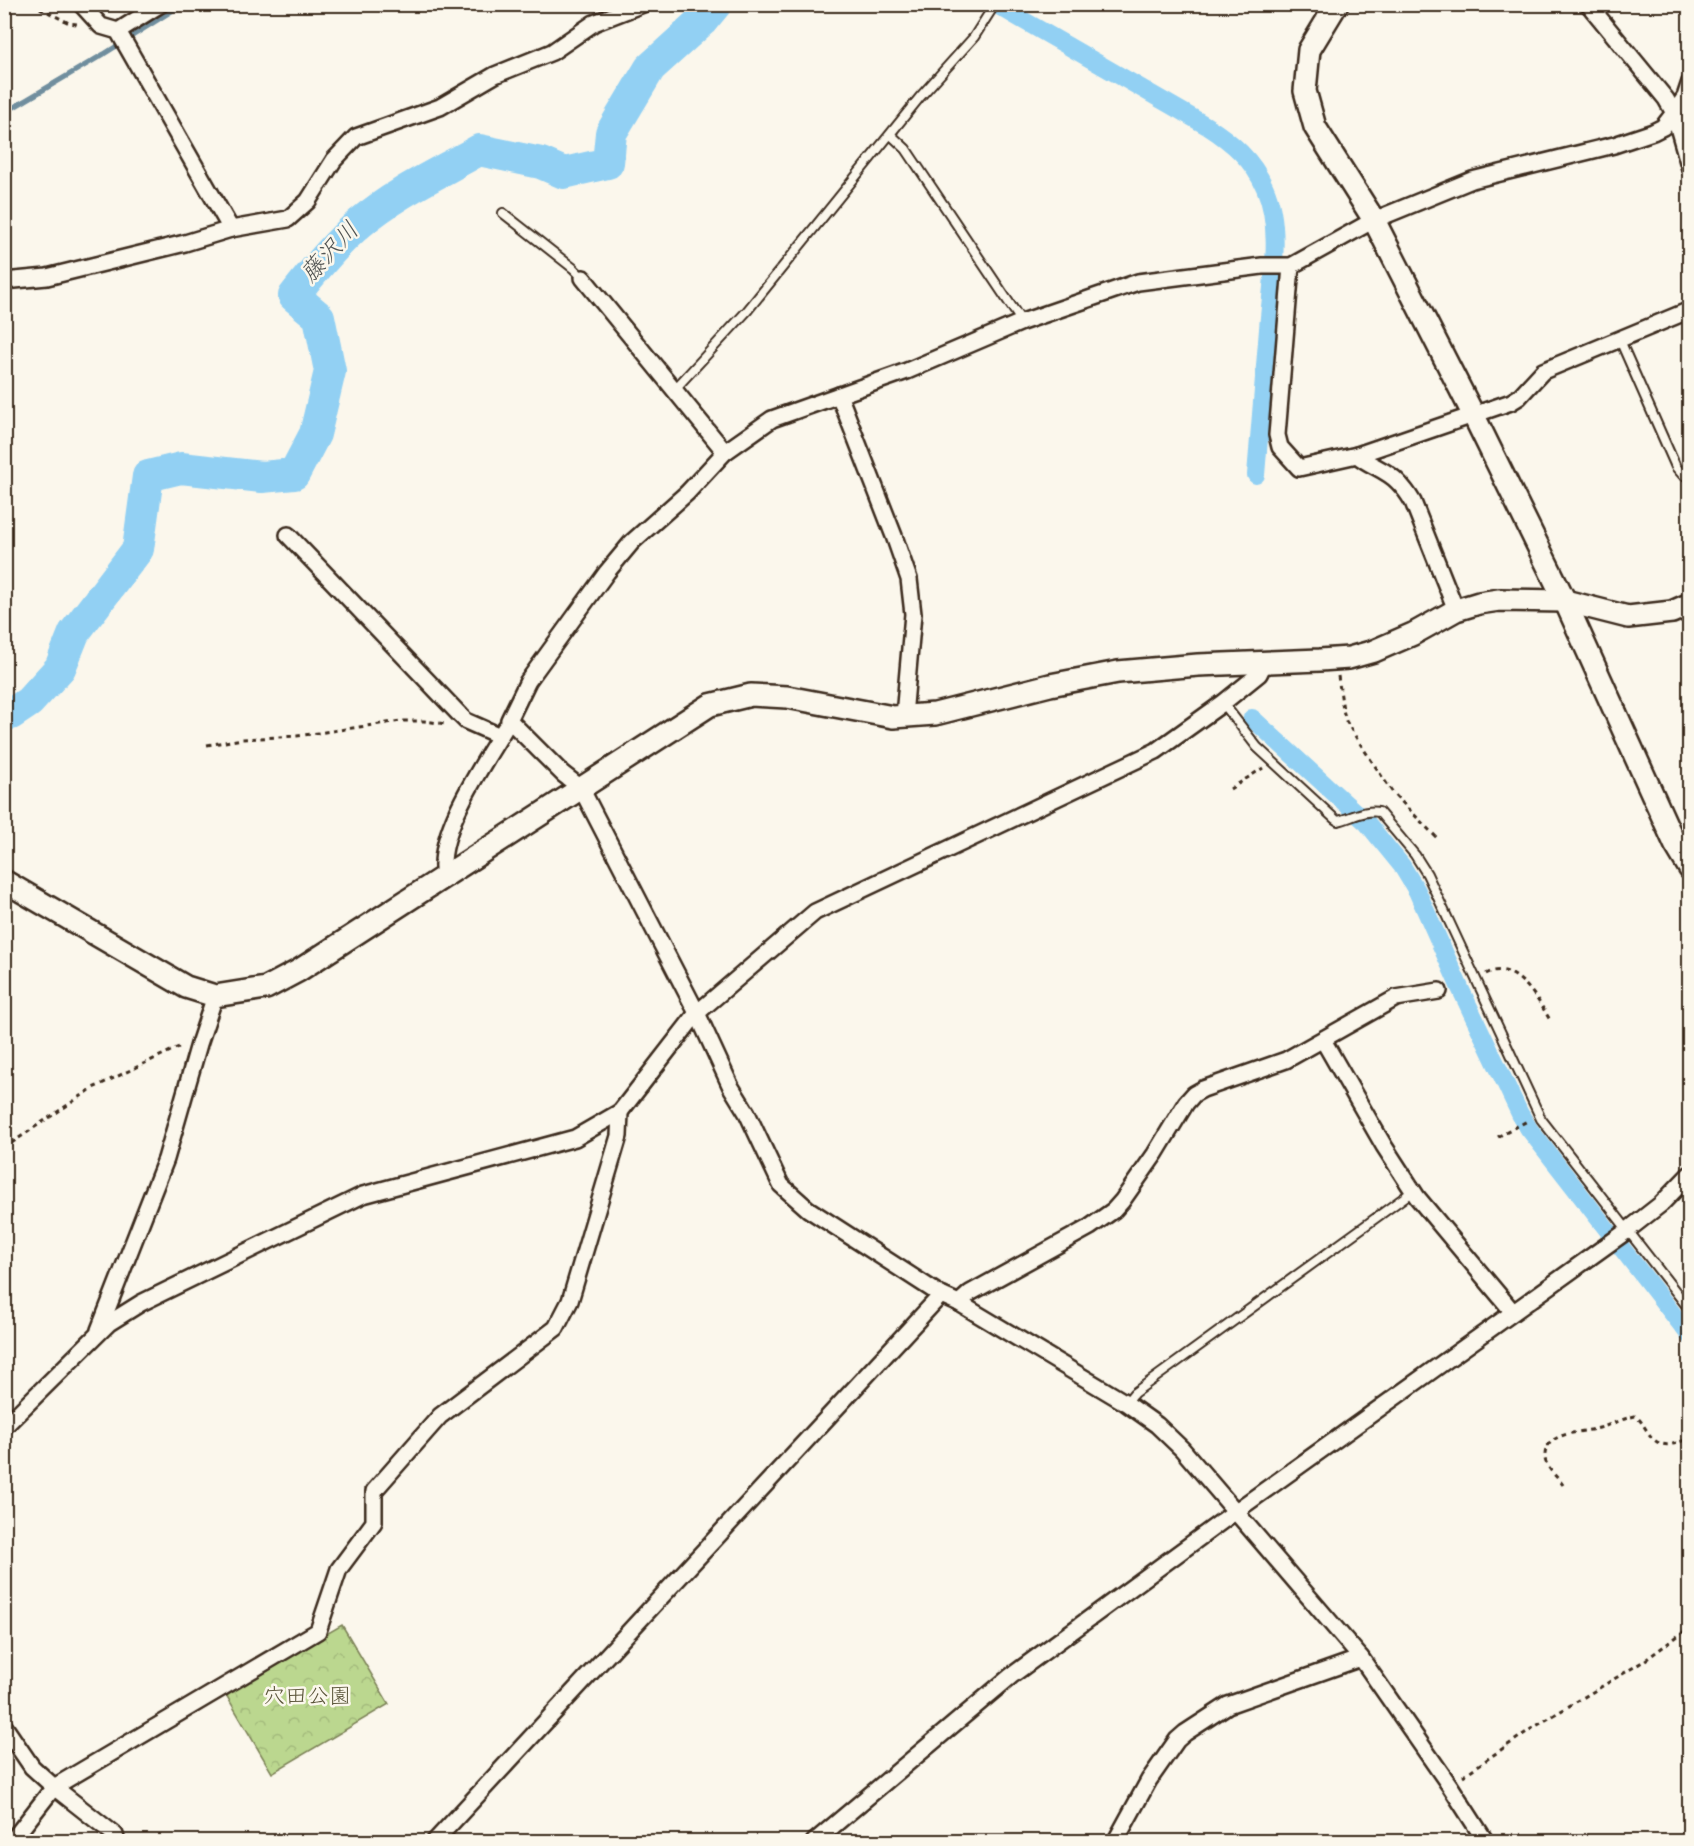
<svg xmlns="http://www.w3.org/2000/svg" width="1694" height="1846" font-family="'Gochi Hand','Klee One',sans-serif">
<defs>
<pattern id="park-crowns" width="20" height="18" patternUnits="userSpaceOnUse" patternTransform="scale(1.5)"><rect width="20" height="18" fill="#bbd78f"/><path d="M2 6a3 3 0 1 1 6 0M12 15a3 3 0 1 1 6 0" fill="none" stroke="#a2b97b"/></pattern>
</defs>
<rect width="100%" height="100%" fill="#fbf7ec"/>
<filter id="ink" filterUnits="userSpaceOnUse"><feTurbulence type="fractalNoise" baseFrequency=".0167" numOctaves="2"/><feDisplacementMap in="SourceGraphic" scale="12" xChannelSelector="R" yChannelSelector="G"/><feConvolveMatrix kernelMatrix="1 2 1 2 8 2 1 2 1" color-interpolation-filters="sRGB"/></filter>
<g filter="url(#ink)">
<path fill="url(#park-crowns)" stroke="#7b8056" stroke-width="1.5" d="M342,1625L389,1704L272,1773L225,1693Z"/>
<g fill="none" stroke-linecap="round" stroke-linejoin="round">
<path stroke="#6f8e9e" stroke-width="5" d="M4,113L104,54L183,4"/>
<g stroke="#92d0f3" stroke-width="18">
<path d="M995,4L1207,126C1232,142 1253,160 1265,188C1283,229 1271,285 1268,329C1264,377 1260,426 1256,475"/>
<path d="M1252,718L1367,823L1402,866L1417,891L1460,988L1520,1114L1529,1129L1690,1336"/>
</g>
<path stroke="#92d0f3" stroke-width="32" d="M4,715L11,714L29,702L60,668L74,633L138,549L148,476L181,468L262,477L294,474L315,434L330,371L319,317L294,296C314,270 335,244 360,223C395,193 439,173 479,150L541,163L564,173L608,163L611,133L650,68L702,21L716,4"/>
<g stroke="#3b2a1e" stroke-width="12">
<g id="lane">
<path d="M891,135L906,149L1022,322"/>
<path d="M503,213L573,268L583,278"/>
<path d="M1619,338L1676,467L1683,475L1690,477"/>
<path d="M674,390L747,311L920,97L974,37L995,4"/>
<path d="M1223,703L1257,747L1335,819L1338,821C1351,818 1366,809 1379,812L1415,855L1427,874L1541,1119L1690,1310"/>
<path d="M1126,1403L1134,1393L1413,1191"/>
</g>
</g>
<g stroke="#3b2a1e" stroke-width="20">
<g id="street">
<path d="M81,4L101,26L118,31L231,229"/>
<path d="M1588,4L1666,99L1674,113L1690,169"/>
<path d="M118,31L161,4"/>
<path d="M1291,266L1277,435L1280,447L1299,468L1357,455L1511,402L1519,397L1543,371L1690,310"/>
<path d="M583,278L725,452"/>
<path d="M4,281L47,277L185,243L231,229L288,219L308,201L334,160L356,137L440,107L495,75L552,52L594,23L643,4"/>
<path d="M839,395L894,536L909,579L913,614L904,716"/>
<path d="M1357,455C1370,466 1387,470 1398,482C1404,488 1409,495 1413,502L1456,610"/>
<path d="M288,535L461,716L466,721L500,736"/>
<path d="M444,877C435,833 483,765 505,728"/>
<path d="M1323,1040L1384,1146L1417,1197L1513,1312"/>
<path d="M959,1303L970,1293L1090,1227L1114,1210L1122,1201L1155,1154L1186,1103L1194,1094L1203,1089L1286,1060L1396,998L1439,991"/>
<path d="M99,1330L166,1159L199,1044L215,996"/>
<path d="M4,1427L109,1323L141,1303L363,1195L575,1138L620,1112L697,1013L815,912L1156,751L1223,703L1259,674L1265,662"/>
<path d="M4,1726L32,1767L54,1787L115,1835L117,1842"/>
<path d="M11,1842L54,1787L318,1631L339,1569L374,1522V1491L440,1416L556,1328L570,1301L619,1136L620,1112"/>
<path d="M434,1842L941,1295"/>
<path d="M814,1842L1011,1676L1236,1511L1624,1233L1661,1204L1690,1174"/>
<path d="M1115,1842L1149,1780L1177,1740L1185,1733L1228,1705L1361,1658"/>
<path d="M1486,1842L1450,1786L1361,1658L1182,1449L1157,1425L1126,1403L959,1303L941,1295L808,1209L781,1185L747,1113L731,1087L697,1013L581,788L563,774L509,720L528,681L607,572L632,542L687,493L725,452L772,419L907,371L1022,322L1138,282L1262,266H1291L1374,220L1472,180L1614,145L1653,132L1663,127L1674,113L1685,97L1690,82"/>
</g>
</g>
<g stroke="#3b2a1e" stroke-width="26">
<g id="secondary">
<path d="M1337,4L1309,50L1305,91L1315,127L1374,220L1473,414L1565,601L1675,844L1690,869"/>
<path d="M4,881L186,987L215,996L266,988L298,971L710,705L751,695L787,697L893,717L935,714L1050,685L1118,672L1198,665L1320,660L1349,658L1374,651L1413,634L1456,610L1479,603L1499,600L1565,601L1628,617L1672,612L1690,604"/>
</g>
</g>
<g stroke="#3b2a1e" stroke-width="3" stroke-dasharray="4.5 4.5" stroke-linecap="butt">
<path d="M32,4L69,23L77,24"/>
<path d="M1338,676L1343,710L1346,721L1357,739L1393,793L1438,839"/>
<path d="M207,745L242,739L297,736L401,721H424L446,724"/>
<path d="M1230,789L1263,768"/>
<path d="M1486,974C1515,958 1538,1000 1550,1020"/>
<path d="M1498,1137C1507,1130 1519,1126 1529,1120"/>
<path d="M4,1148L93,1088L181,1046"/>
<path d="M1563,1485C1557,1476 1543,1466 1545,1454C1548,1432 1578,1433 1595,1429C1609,1426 1621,1419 1635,1416C1641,1420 1643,1425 1647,1431C1659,1450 1671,1446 1690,1438"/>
<path d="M1463,1776L1531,1729L1644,1661L1690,1627"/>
</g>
<use href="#lane" stroke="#fbf7ec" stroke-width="8"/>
<use href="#street" stroke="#fbf7ec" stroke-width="15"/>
<use href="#secondary" stroke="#fbf7ec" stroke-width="21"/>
</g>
</g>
<g text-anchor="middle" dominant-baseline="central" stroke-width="5" stroke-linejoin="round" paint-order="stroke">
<g font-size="22" fill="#5b553a" stroke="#fbf7ec">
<text x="307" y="1699">穴田公園</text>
</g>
<g font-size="24" font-style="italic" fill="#515453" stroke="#fbf7ec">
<text transform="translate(332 254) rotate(-47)">藤沢川</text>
</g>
</g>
<rect width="1694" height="1846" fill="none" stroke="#fbf7ec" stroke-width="24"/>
<rect x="12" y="12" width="1670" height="1822" fill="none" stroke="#3b2a1e" stroke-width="2" filter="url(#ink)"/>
</svg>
